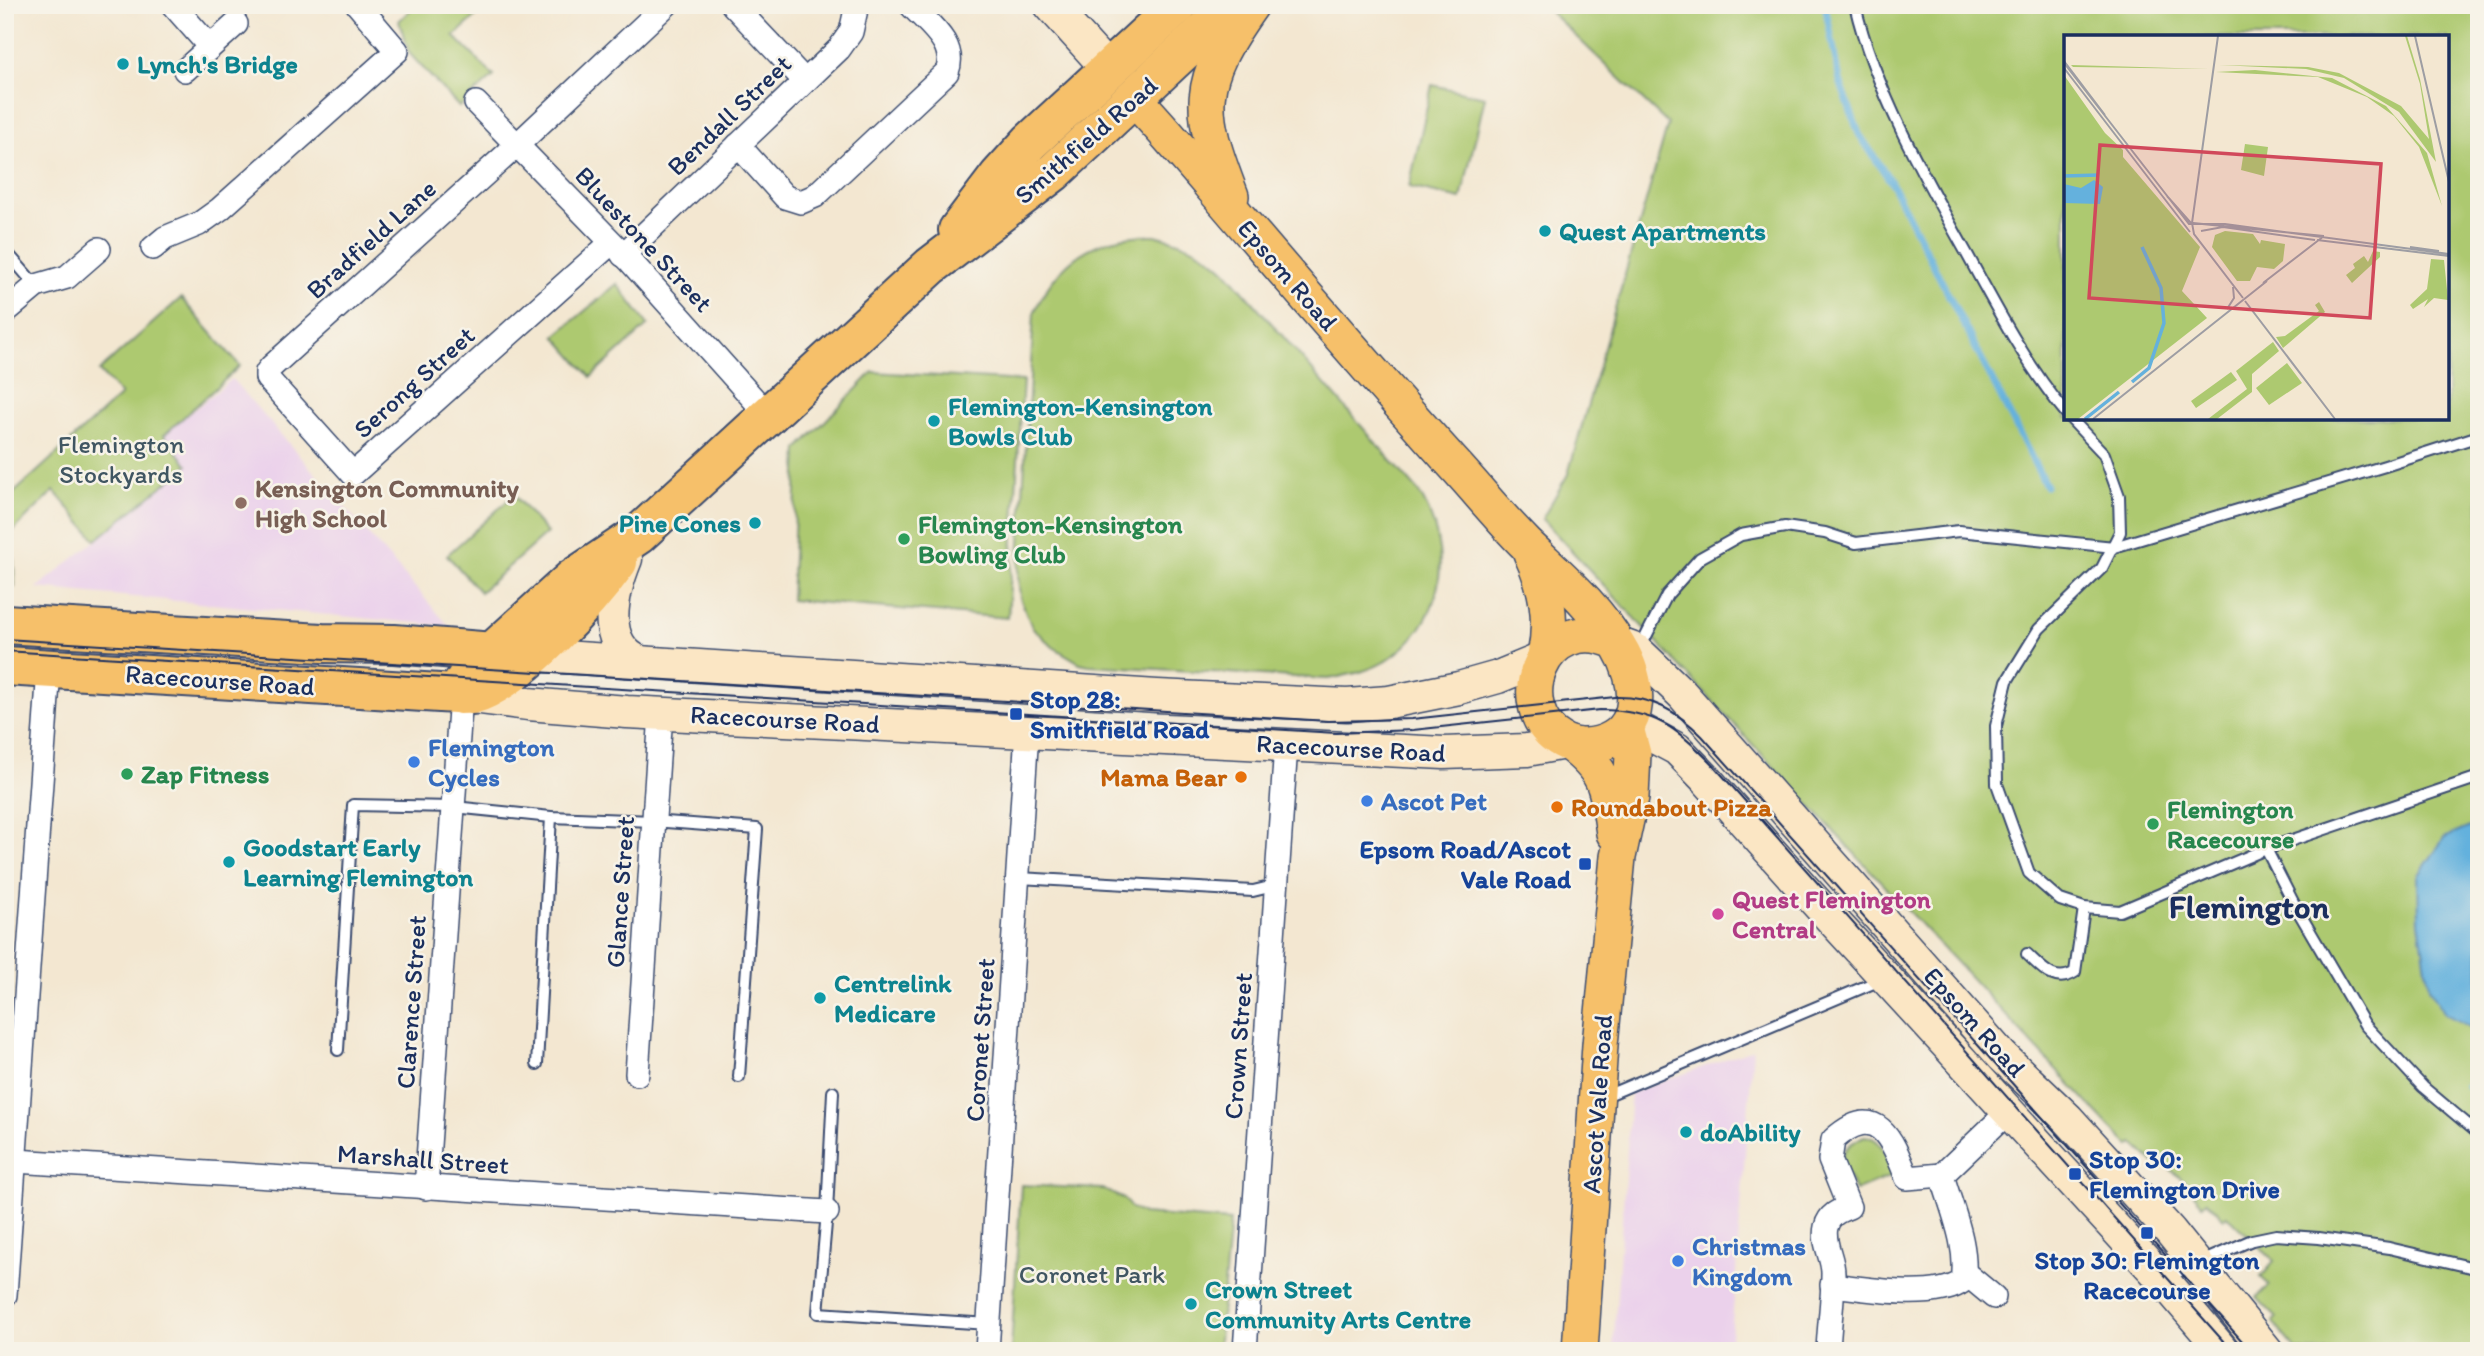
<svg xmlns="http://www.w3.org/2000/svg" width="2484" height="1356" font-family="Itim,sans-serif">
<rect width="100%" height="100%" fill="#f7f3e8"/>
<filter id="ink" filterUnits="userSpaceOnUse"><feTurbulence type="fractalNoise" baseFrequency=".0143" numOctaves="2"/><feDisplacementMap in="SourceGraphic" scale="14" xChannelSelector="R" yChannelSelector="G"/><feConvolveMatrix kernelMatrix="1 2 1 2 8 2 1 2 1" color-interpolation-filters="sRGB"/></filter>
<filter id="wash" filterUnits="userSpaceOnUse"><feTurbulence type="fractalNoise" baseFrequency=".00686" numOctaves="4" result="noise"/><feDisplacementMap in="SourceGraphic" scale="28" xChannelSelector="R" yChannelSelector="G"/><feGaussianBlur stdDeviation="1.57" result="paint"/><feColorMatrix in="noise" values="0 0 0 0 0 0 0 0 0 0 0 0 0 0 0 0 0 1.4 0 .05"/><feComposite in="paint" operator="in"/></filter>
<g filter="url(#wash)">
<rect width="100%" height="100%" fill="#f3e7d1"/>
<g fill="#ebd1eb">
<path d="M232,379L449,626L37,588L188,466L163,435Z"/>
<path d="M1753,1049L1730,1351H1613L1631,1093Z"/>
</g>
<g fill="#adc970" stroke="#647c67" stroke-width="2" fill-rule="evenodd">
<path d="M415,5H489L454,36L494,76L459,107L409,53L399,21Z"/>
<path d="M1543,5H2479V1351H2297L2273,1323L2277,1318L2257,1298L2269,1285L2261,1277L2274,1262L2272,1259L2227,1215L2224,1218L2207,1201L2203,1205L2194,1195L2196,1192L2166,1165L2160,1169L2133,1143L2130,1146L2111,1128L1542,519L1568,474L1668,124ZM2066,37H2447V418H2066Z"/>
<path d="M1432,85L1485,97L1461,199L1409,187Z"/>
<path d="M1155,235C1183,242 1204,250 1225,270L1418,491C1455,550 1446,624 1384,662C1367,672 1347,675 1328,679L1089,665L1080,663L1053,647L1032,627L1020,598L1018,576L1034,313C1058,259 1096,234 1155,235Z"/>
<path d="M617,284L648,325L591,377L555,336Z"/>
<path d="M181,298L240,366L164,435L188,465L96,540L54,491L12,532L15,586H5V501L121,395L99,371Z"/>
<path d="M873,372L1023,381L1008,618L791,600L798,449Z"/>
<path d="M514,495L547,533L480,592L447,555Z"/>
<path d="M1864,1136C1884,1137 1887,1160 1893,1175L1855,1191C1843,1161 1830,1154 1864,1136Z"/>
<path d="M1021,1185L1102,1189L1124,1199L1131,1208L1143,1214L1230,1221L1218,1351H1011Z"/>
</g>
<path fill="#64b1dd" stroke="#40709e" stroke-width="2" d="M2479,823V1032L2445,1014L2429,988L2419,922L2418,876L2444,838Z"/>
<g fill="none" stroke-linecap="round" stroke-linejoin="round">
<g stroke="#64b1dd" stroke-width="7">
<path d="M1825,5L1840,81L1859,134L1891,182L2046,486"/>
<path d="M2469,1061L2476,1031"/>
<path d="M2468,1086L2479,1085"/>
</g>
</g>
</g>
<g filter="url(#ink)">
<g fill="none" stroke-linecap="round" stroke-linejoin="round">
<g stroke="#3b4b6f" stroke-width="14">
<g id="lane">
<path d="M1855,5C1874,88 1925,179 1967,254C1997,309 2026,365 2066,413"/>
<path d="M5,250L36,286"/>
<path d="M2070,418L2104,454L2119,496L2120,532L2102,568L2039,629L2007,681L1996,726L1997,784L2029,873L2060,900L2084,908L2120,911L2266,849L2294,904L2365,1025L2423,1087L2479,1134"/>
<path d="M1639,650L1667,595L1700,558L1741,535L1785,527L1825,533L1856,543L1959,531L2114,547L2385,466L2479,436"/>
<path d="M2266,849L2479,777"/>
<path d="M1019,878L1253,891L1278,885"/>
<path d="M2027,954C2042,968 2055,985 2075,972L2084,908"/>
<path d="M338,1050L353,805L454,807L551,817L653,821L757,829L739,1077"/>
<path d="M537,1064L551,817"/>
<path d="M833,1092L827,1212L818,1313L989,1324"/>
<path d="M1601,1098L1883,979"/>
<path d="M2164,1278L2252,1240L2276,1235L2319,1238L2389,1248L2479,1269"/>
</g>
</g>
<g stroke="#3b4b6f" stroke-width="26">
<g id="street">
<path d="M173,5L210,47"/>
<path d="M733,5L805,81"/>
<path d="M185,70L236,24"/>
<path d="M476,103L631,262L768,415"/>
<path d="M738,145L785,197L801,202L815,196L947,72C958,44 928,24 911,5"/>
<path d="M611,243L353,474L267,378V372L271,367L516,146L666,5"/>
<path d="M153,248L165,238L199,224L220,209L397,51L358,5"/>
<path d="M623,255L839,49L851,32L857,5"/>
<path d="M5,312L36,286L67,277L99,249"/>
<path d="M637,1074L661,713"/>
<path d="M15,1161L827,1212"/>
<path d="M426,1188L461,695"/>
<path d="M1965,1273L1994,1297"/>
<path d="M1832,1285C1865,1289 1936,1301 1963,1281C1969,1246 1951,1208 1942,1175"/>
<path d="M5,1295L49,669"/>
<path d="M987,1351L1027,732"/>
<path d="M1245,1351L1286,745"/>
<path d="M1828,1351C1829,1326 1833,1300 1833,1275C1834,1258 1822,1244 1826,1227C1829,1215 1838,1211 1849,1207L1830,1160L1833,1140C1878,1099 1893,1142 1907,1178L1942,1175L2009,1111"/>
</g>
</g>
<g stroke="#3b4b6f" stroke-width="35">
<g id="secondary">
<path d="M1050,5L1108,69"/>
<path d="M626,559C613,591 598,645 640,662"/>
<path d="M1617,643L1636,650L1682,694L2002,1056L2068,1119L2170,1231L2267,1351"/>
<path d="M532,655L1157,696L1347,705L1389,702L1459,688L1498,677L1544,658"/>
<path d="M464,696L528,704L627,712L1444,753L1527,750L1565,743"/>
<path d="M1630,724L1677,749L1706,779L1804,889L2162,1279L2223,1351"/>
</g>
</g>
<g stroke="#3b4b6f" stroke-width="38">
<g id="primary">
<path d="M1134,98C1177,144 1216,192 1257,239C1321,314 1385,388 1451,461C1476,488 1500,518 1526,544C1559,576 1596,606 1619,647C1639,680 1647,731 1599,744C1588,747 1573,747 1563,741C1506,711 1541,607 1616,642"/>
<path d="M1231,196C1197,108 1195,84 1251,5"/>
<path d="M1531,553C1547,587 1553,619 1545,656"/>
<path d="M1570,744C1608,773 1607,788 1614,833"/>
<path d="M1580,1351L1600,1045L1618,857L1631,797L1633,754L1626,728"/>
</g>
</g>
<g stroke="#3b4b6f" stroke-width="42">
<g id="highway">
<path d="M958,230L999,176L1030,142L1178,5"/>
<path d="M5,624L322,643L394,644L506,653"/>
<path d="M5,666L472,695C517,683 590,601 618,562"/>
<path d="M461,695L463,683L470,672L572,579L638,535L931,266L1054,172L1233,5"/>
</g>
</g>
<use href="#lane" stroke="#fff" stroke-width="10"/>
<use href="#street" stroke="#fff" stroke-width="23"/>
<use href="#secondary" stroke="#fbe6c4" stroke-width="32"/>
<use href="#primary" stroke="#f6c06b" stroke-width="35"/>
<use href="#highway" stroke="#f6c06b" stroke-width="38"/>
<g stroke="#1b2f5e" stroke-width="2">
<path d="M5,639L1328,721L1412,719L1615,697C1651,696 1677,711 1702,736L2251,1351"/>
<path d="M5,651L1336,733L1413,730L1600,710C1655,710 1678,728 1714,766L2232,1351"/>
</g>
</g>
</g>
<g fill="#0f9aa8" stroke="#f7f3e8" stroke-width="2.5">
<circle cx="123" cy="64" r="7"/>
<circle cx="1545" cy="231" r="7"/>
<circle cx="934" cy="421" r="7"/>
<circle cx="755" cy="523" r="7"/>
<circle cx="229" cy="862" r="7"/>
<circle cx="820" cy="998" r="7"/>
<circle cx="1686" cy="1132" r="7"/>
<circle cx="1191" cy="1304" r="7"/>
</g>
<circle fill="#8d6e63" stroke="#f7f3e8" stroke-width="2.5" cx="241" cy="503" r="7"/>
<g fill="#2e9e5b" stroke="#f7f3e8" stroke-width="2.5">
<circle cx="904" cy="539" r="7"/>
<circle cx="127" cy="774" r="7"/>
<circle cx="2153" cy="824" r="7"/>
</g>
<g fill="#1a4fb4" stroke="#f7f3e8" stroke-width="2.5">
<rect x="1009" y="707" width="14" height="14" rx="3.5"/>
<rect x="1578" y="857" width="14" height="14" rx="3.5"/>
<rect x="2068" y="1167" width="14" height="14" rx="3.5"/>
<rect x="2140" y="1226" width="14" height="14" rx="3.5"/>
</g>
<g fill="#3f7fe0" stroke="#f7f3e8" stroke-width="2.5">
<circle cx="414" cy="762" r="7"/>
<circle cx="1367" cy="801" r="7"/>
<circle cx="1678" cy="1261" r="7"/>
</g>
<g fill="#e8710a" stroke="#f7f3e8" stroke-width="2.5">
<circle cx="1241" cy="777" r="7"/>
<circle cx="1557" cy="807" r="7"/>
</g>
<circle fill="#d1479c" stroke="#f7f3e8" stroke-width="2.5" cx="1718" cy="914" r="7"/>
<g text-anchor="middle" dominant-baseline="central" stroke-width="5" stroke-linejoin="round" paint-order="stroke">
<g font-size="26" font-weight="bold" fill="#0d838f" stroke="#f7f3e8" text-anchor="start">
<text x="137" y="64">Lynch's Bridge</text>
<text x="1559" y="231">Quest Apartments</text>
<text x="948" y="406">Flemington-Kensington<tspan x="948" dy="30">Bowls Club</tspan></text>
<text x="741" y="523" text-anchor="end">Pine Cones</text>
<text x="243" y="847">Goodstart Early<tspan x="243" dy="30">Learning Flemington</tspan></text>
<text x="834" y="983">Centrelink<tspan x="834" dy="30">Medicare</tspan></text>
<text x="1700" y="1132">doAbility</text>
<text x="1205" y="1289">Crown Street<tspan x="1205" dy="30">Community Arts Centre</tspan></text>
</g>
<g font-size="26" fill="#1b2f5e" stroke="#f7f3e8">
<text transform="translate(729 115) rotate(-44)">Bendall Street</text>
<text transform="translate(1086 140) rotate(-41)">Smithfield Road</text>
<text transform="translate(371 239) rotate(-42)">Bradfield Lane</text>
<text transform="translate(644 239) rotate(47)">Bluestone Street</text>
<text transform="translate(1288 275) rotate(49)">Epsom Road</text>
<text transform="translate(414 382) rotate(-42)">Serong Street</text>
<text transform="translate(220 680) rotate(4)">Racecourse Road</text>
<text transform="translate(785 719) rotate(3)">Racecourse Road</text>
<text transform="translate(1351 748) rotate(3)">Racecourse Road</text>
<text transform="translate(620 892) rotate(-86)">Glance Street</text>
<text transform="translate(411 1002) rotate(-86)">Clarence Street</text>
<text transform="translate(1975 1022) rotate(48)">Epsom Road</text>
<text transform="translate(980 1040) rotate(-86)">Coronet Street</text>
<text transform="translate(1238 1046) rotate(-86)">Crown Street</text>
<text transform="translate(1597 1104) rotate(-86)">Ascot Vale Road</text>
<text transform="translate(423 1159) rotate(4)">Marshall Street</text>
</g>
<g font-size="26" fill="#405662" stroke="#f7f3e8">
<text x="121" y="444">Flemington<tspan x="121" dy="30">Stockyards</tspan></text>
<text x="1092" y="1274">Coronet Park</text>
</g>
<g font-size="26" font-weight="bold" fill="#785e54" stroke="#f7f3e8" text-anchor="start">
<text x="255" y="488">Kensington Community<tspan x="255" dy="30">High School</tspan></text>
</g>
<g font-size="26" font-weight="bold" fill="#27864d" stroke="#f7f3e8" text-anchor="start">
<text x="918" y="524">Flemington-Kensington<tspan x="918" dy="30">Bowling Club</tspan></text>
<text x="141" y="774">Zap Fitness</text>
<text x="2167" y="809">Flemington<tspan x="2167" dy="30">Racecourse</tspan></text>
</g>
<g font-size="26" font-weight="bold" fill="#164399" stroke="#f7f3e8" text-anchor="start">
<text x="1030" y="699">Stop 28:<tspan x="1030" dy="30">Smithfield Road</tspan></text>
<text x="1571" y="849" text-anchor="end">Epsom Road/Ascot<tspan x="1571" dy="30">Vale Road</tspan></text>
<text x="2089" y="1159">Stop 30:<tspan x="2089" dy="30">Flemington Drive</tspan></text>
<text x="2147" y="1260" text-anchor="middle">Stop 30: Flemington<tspan x="2147" dy="30">Racecourse</tspan></text>
</g>
<g font-size="26" font-weight="bold" fill="#366cbe" stroke="#f7f3e8" text-anchor="start">
<text x="428" y="747">Flemington<tspan x="428" dy="30">Cycles</tspan></text>
<text x="1381" y="801">Ascot Pet</text>
<text x="1692" y="1246">Christmas<tspan x="1692" dy="30">Kingdom</tspan></text>
</g>
<g font-size="26" font-weight="bold" fill="#c56008" stroke="#f7f3e8" text-anchor="end">
<text x="1227" y="777">Mama Bear</text>
<text x="1571" y="807" text-anchor="start">Roundabout Pizza</text>
</g>
<g font-size="26" font-weight="bold" fill="#b23c85" stroke="#f7f3e8" text-anchor="start">
<text x="1732" y="899">Quest Flemington<tspan x="1732" dy="30">Central</tspan></text>
</g>
<g font-size="33" font-weight="bold" fill="#1b2f5e" stroke="#f7f3e8">
<text x="2249" y="906">Flemington</text>
</g>
</g>
<g transform="translate(2064 35)">
<rect width="385" height="385" fill="#f3e7d1"/>
<path d="M341,1H343L356,44L372,127L335,77L280,43L242,34L155,30L244,32L275,38L337,71L365,104L356,49ZM7,30L145,34L9,32ZM191,35L268,43L322,71L363,118L378,171L355,112L330,81L303,62L254,42L152,37ZM0,40L41,98L59,115V122L136,212L118,256L143,283L14,384H0ZM181,109L204,112L200,141L177,135ZM161,196L189,199L196,209L197,205L221,209L219,226L210,234L193,232L186,246H173L148,212L151,200ZM309,216L316,217V222L288,248L282,240L291,233L289,229L300,221L304,227ZM367,224L380,225L384,265L370,263L360,272L364,264L349,274L346,270L363,254ZM255,267L261,277L219,313L212,302L221,301L255,276L251,270ZM209,307L215,316L188,339V357L153,384H144L183,354L172,336ZM223,328L238,348L205,370L192,353ZM167,337L173,345L132,373L127,366Z" fill="#adc970"/>
<path d="M30,145L39,152L36,169L0,168V149L17,153Z" fill="#64b1dd"/>
<path fill="none" stroke="#64b1dd" stroke-width="3.5" d="M0,141L35,140M68,347L85,333L100,288L97,253L78,212M21,384L55,357"/>
<path fill="none" stroke="#9d9da3" stroke-width="2" d="M351,1L385,147M0,26L41,80M0,28L125,189H161L385,219M0,33L126,197M69,117L90,144M103,161L127,188M128,188L154,1M137,196L159,192L251,205M253,205L385,221M346,212L375,216M199,248L260,201M179,263L130,199L128,188L260,201M181,266L271,384M163,274L170,263L169,252M29,384L203,246"/>
<path fill="#d1495b" fill-opacity="0.15" stroke="#d1495b" stroke-width="3.5" d="M36,110L317,129L306,283L25,263Z"/>
<rect width="385" height="385" fill="none" stroke="#1b2f5e" stroke-width="3.5"/>
</g>
<rect width="2484" height="1356" fill="none" stroke="#f7f3e8" stroke-width="28"/>
</svg>
